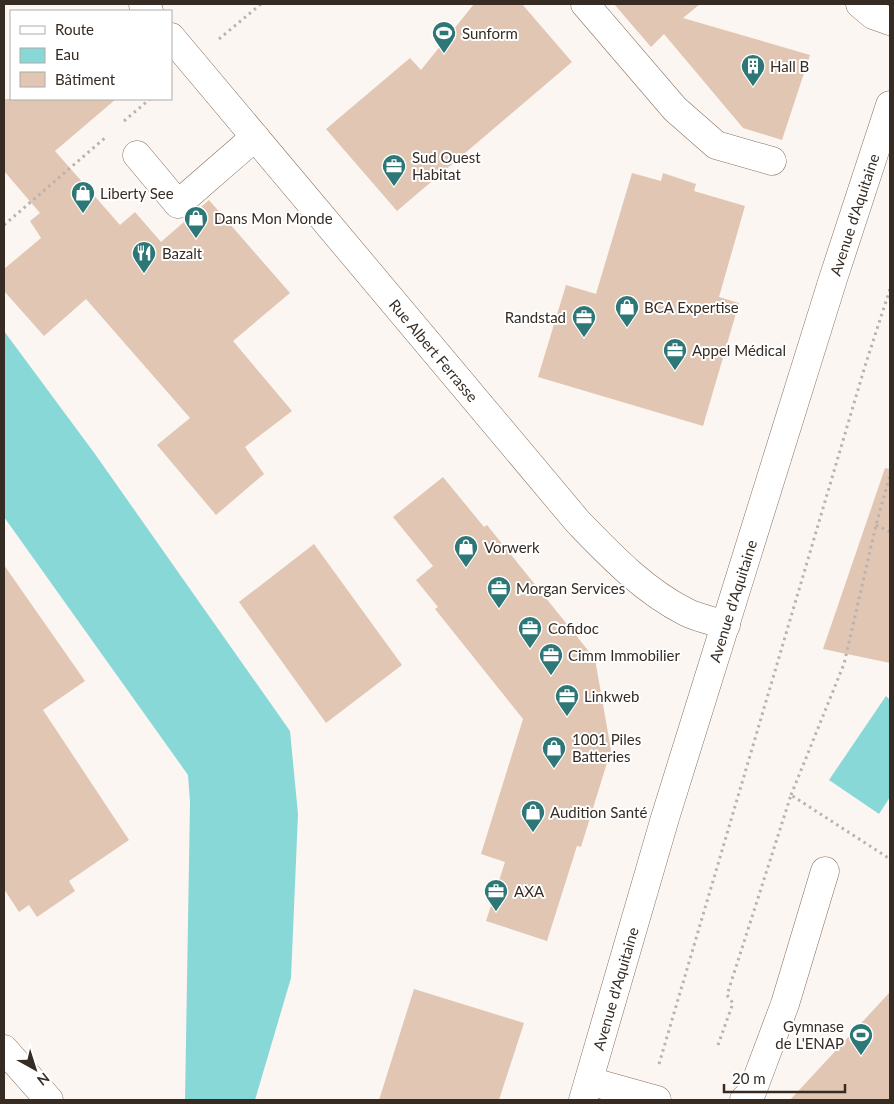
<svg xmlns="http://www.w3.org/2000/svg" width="894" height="1104" font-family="Lato,sans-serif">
<rect width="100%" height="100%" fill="#fcf6f2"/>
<g fill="#89d8d8">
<path d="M4,331L95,454L290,731L298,814L291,978L255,1100H185L190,802L188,775L4,517Z"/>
<path d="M886,696L890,700V797L879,814L829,780Z"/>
</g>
<g fill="#e1c6b3">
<path d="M474,4H522L572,62L397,211L326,129L410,58L421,70Z"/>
<path d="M614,4H700L683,18L810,55L782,140L743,128L664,34L651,47Z"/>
<path d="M4,99H116L55,151L120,225L135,212L161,242L209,200L290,293L233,341L292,411L245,447L264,474L216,515L157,445L190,418L86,299L44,336L4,291V269L41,238L30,221L40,213L4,171Z"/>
<path d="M632,173L661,181L663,173L696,184L694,191L745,206L719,297L739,303L703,426L538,377L566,285L596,294Z"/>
<path d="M885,468L890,469V663L823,649Z"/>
<path d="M443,477L484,527L487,525L595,659L611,750L581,847L577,846L547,941L486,921L505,862L481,854L523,719L435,609L438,607L416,580L433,566L393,517Z"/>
<path d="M314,544L402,665L326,723L239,602Z"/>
<path d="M4,565L85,681L43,710L129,840L69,881L75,891L37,917L29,905L19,912L4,889Z"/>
<path d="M414,989L524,1023L499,1100H379Z"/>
<path d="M890,992V1100H790Z"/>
</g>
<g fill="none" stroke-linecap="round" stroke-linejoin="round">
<g stroke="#876f5e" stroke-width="29">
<g id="minor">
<path d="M143,4L149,11"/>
<path d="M585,4L675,109L716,145L772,161"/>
<path d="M860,4L873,15L890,21"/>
<path id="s1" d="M171,37L578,522C611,556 643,590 686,612C698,618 713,621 726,625"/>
<path d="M137,155L178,204L255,137"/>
<path d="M4,1049L49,1100"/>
<path d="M589,1081L657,1100"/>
<path id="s2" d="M583,1100L665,818L833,279L890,105"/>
<path d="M744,1100L752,1092L785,1004L825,871"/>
</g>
</g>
<g stroke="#bab2ad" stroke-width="3" stroke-dasharray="2.5 4" stroke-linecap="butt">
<path d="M219,39L261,4"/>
<path d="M124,121L150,99"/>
<path d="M4,225L106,137"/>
<path d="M876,525L890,532"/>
<path d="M791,795L844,664L876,525L890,475"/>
<path d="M718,1045L733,1003L727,995L791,795L890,859"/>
<path d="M659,1064L865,366L890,289"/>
</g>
<use href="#minor" stroke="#fff" stroke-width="28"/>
</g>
<defs>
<g id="stadium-pin" transform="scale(1.25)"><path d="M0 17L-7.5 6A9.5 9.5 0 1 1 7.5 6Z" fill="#2d7777" stroke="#fff"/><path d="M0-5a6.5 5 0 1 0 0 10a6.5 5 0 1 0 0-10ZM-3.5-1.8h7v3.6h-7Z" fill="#fff"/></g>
<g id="building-pin" transform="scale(1.25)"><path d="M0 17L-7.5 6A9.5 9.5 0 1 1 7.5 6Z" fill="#2d7777" stroke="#fff"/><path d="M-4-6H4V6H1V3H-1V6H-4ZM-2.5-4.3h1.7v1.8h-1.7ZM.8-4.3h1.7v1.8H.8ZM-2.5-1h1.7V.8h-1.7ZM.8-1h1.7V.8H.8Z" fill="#fff"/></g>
<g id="office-pin" transform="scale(1.25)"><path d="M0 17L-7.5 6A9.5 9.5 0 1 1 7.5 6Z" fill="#2d7777" stroke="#fff"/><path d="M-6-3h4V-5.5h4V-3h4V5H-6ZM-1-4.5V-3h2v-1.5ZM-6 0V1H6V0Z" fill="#fff"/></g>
<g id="shop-pin" transform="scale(1.25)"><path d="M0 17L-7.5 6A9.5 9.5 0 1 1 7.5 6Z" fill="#2d7777" stroke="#fff"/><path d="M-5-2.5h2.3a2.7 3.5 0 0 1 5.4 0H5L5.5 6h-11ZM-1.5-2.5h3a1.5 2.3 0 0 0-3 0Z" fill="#fff"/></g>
<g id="restaurant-pin" transform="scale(1.25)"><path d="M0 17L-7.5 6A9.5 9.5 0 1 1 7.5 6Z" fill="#2d7777" stroke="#fff"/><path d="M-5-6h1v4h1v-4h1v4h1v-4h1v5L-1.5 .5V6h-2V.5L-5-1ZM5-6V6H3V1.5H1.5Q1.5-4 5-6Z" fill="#fff"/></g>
</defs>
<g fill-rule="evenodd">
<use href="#stadium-pin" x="444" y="33"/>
<use href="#building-pin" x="753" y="66"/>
<use href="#office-pin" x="394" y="166"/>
<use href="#shop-pin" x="83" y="193"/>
<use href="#shop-pin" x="196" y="218"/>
<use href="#restaurant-pin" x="144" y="253"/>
<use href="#shop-pin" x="627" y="307"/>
<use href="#office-pin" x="584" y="317"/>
<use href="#office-pin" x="675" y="350"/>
<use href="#shop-pin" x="466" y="547"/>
<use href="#office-pin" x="499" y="588"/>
<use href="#office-pin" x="530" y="628"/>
<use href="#office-pin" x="551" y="655"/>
<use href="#office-pin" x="567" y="696"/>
<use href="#shop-pin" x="554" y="748"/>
<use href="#shop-pin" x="533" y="812"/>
<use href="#office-pin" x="496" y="891"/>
<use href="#stadium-pin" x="861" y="1035"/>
</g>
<g text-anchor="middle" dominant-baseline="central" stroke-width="4" stroke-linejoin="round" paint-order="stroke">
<g font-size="15" fill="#362c24" stroke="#fff" text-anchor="start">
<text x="462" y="33">Sunform</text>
<text x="770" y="66">Hall B</text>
<text x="412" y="157">Sud Ouest<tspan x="412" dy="17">Habitat</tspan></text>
<text x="100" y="193">Liberty See</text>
<text x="214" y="218">Dans Mon Monde</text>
<text x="162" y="253">Bazalt</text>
<text x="644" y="307">BCA Expertise</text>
<text x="566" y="317" text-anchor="end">Randstad</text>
<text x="692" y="350">Appel Médical</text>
<text x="484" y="547">Vorwerk</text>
<text x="516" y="588">Morgan Services</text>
<text x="548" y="628">Cofidoc</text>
<text x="568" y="655">Cimm Immobilier</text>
<text x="584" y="696">Linkweb</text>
<text x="572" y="739">1001 Piles<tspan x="572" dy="17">Batteries</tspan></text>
<text x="550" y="812">Audition Santé</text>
<text x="514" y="891">AXA</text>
<text x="844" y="1026" text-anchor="end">Gymnase<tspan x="844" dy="17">de L'ENAP</tspan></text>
</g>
<g font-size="15" fill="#362c24" stroke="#fff">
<text stroke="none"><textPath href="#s2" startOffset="926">Avenue d'Aquitaine</textPath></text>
<text stroke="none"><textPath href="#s1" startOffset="409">Rue Albert Ferrasse</textPath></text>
<text stroke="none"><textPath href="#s2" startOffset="521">Avenue d'Aquitaine</textPath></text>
<text stroke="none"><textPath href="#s2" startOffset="116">Avenue d'Aquitaine</textPath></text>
</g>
</g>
<rect width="894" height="1104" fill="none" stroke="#362c24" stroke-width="10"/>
<rect x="10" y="10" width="162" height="90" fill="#ffffff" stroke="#afaba7"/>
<rect x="20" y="26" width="25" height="8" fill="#ffffff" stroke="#afaba7"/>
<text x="55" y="35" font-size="15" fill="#362c24">Route</text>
<rect x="20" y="48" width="25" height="15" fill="#89d8d8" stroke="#afaba7"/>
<text x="55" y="60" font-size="15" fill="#362c24">Eau</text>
<rect x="20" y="72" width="25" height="15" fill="#e1c6b3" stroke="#afaba7"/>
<text x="55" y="85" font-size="15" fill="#362c24">Bâtiment</text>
<g transform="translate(35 1069) rotate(141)" stroke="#ffffff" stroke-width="4" paint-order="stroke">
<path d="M0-4L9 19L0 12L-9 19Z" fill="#362c24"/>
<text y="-8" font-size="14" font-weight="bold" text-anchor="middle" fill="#362c24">N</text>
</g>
<path d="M724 1084v8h121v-8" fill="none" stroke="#362c24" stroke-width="2.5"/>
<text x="732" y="1084" font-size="15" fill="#362c24" stroke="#ffffff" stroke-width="4" paint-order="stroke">20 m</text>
</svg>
